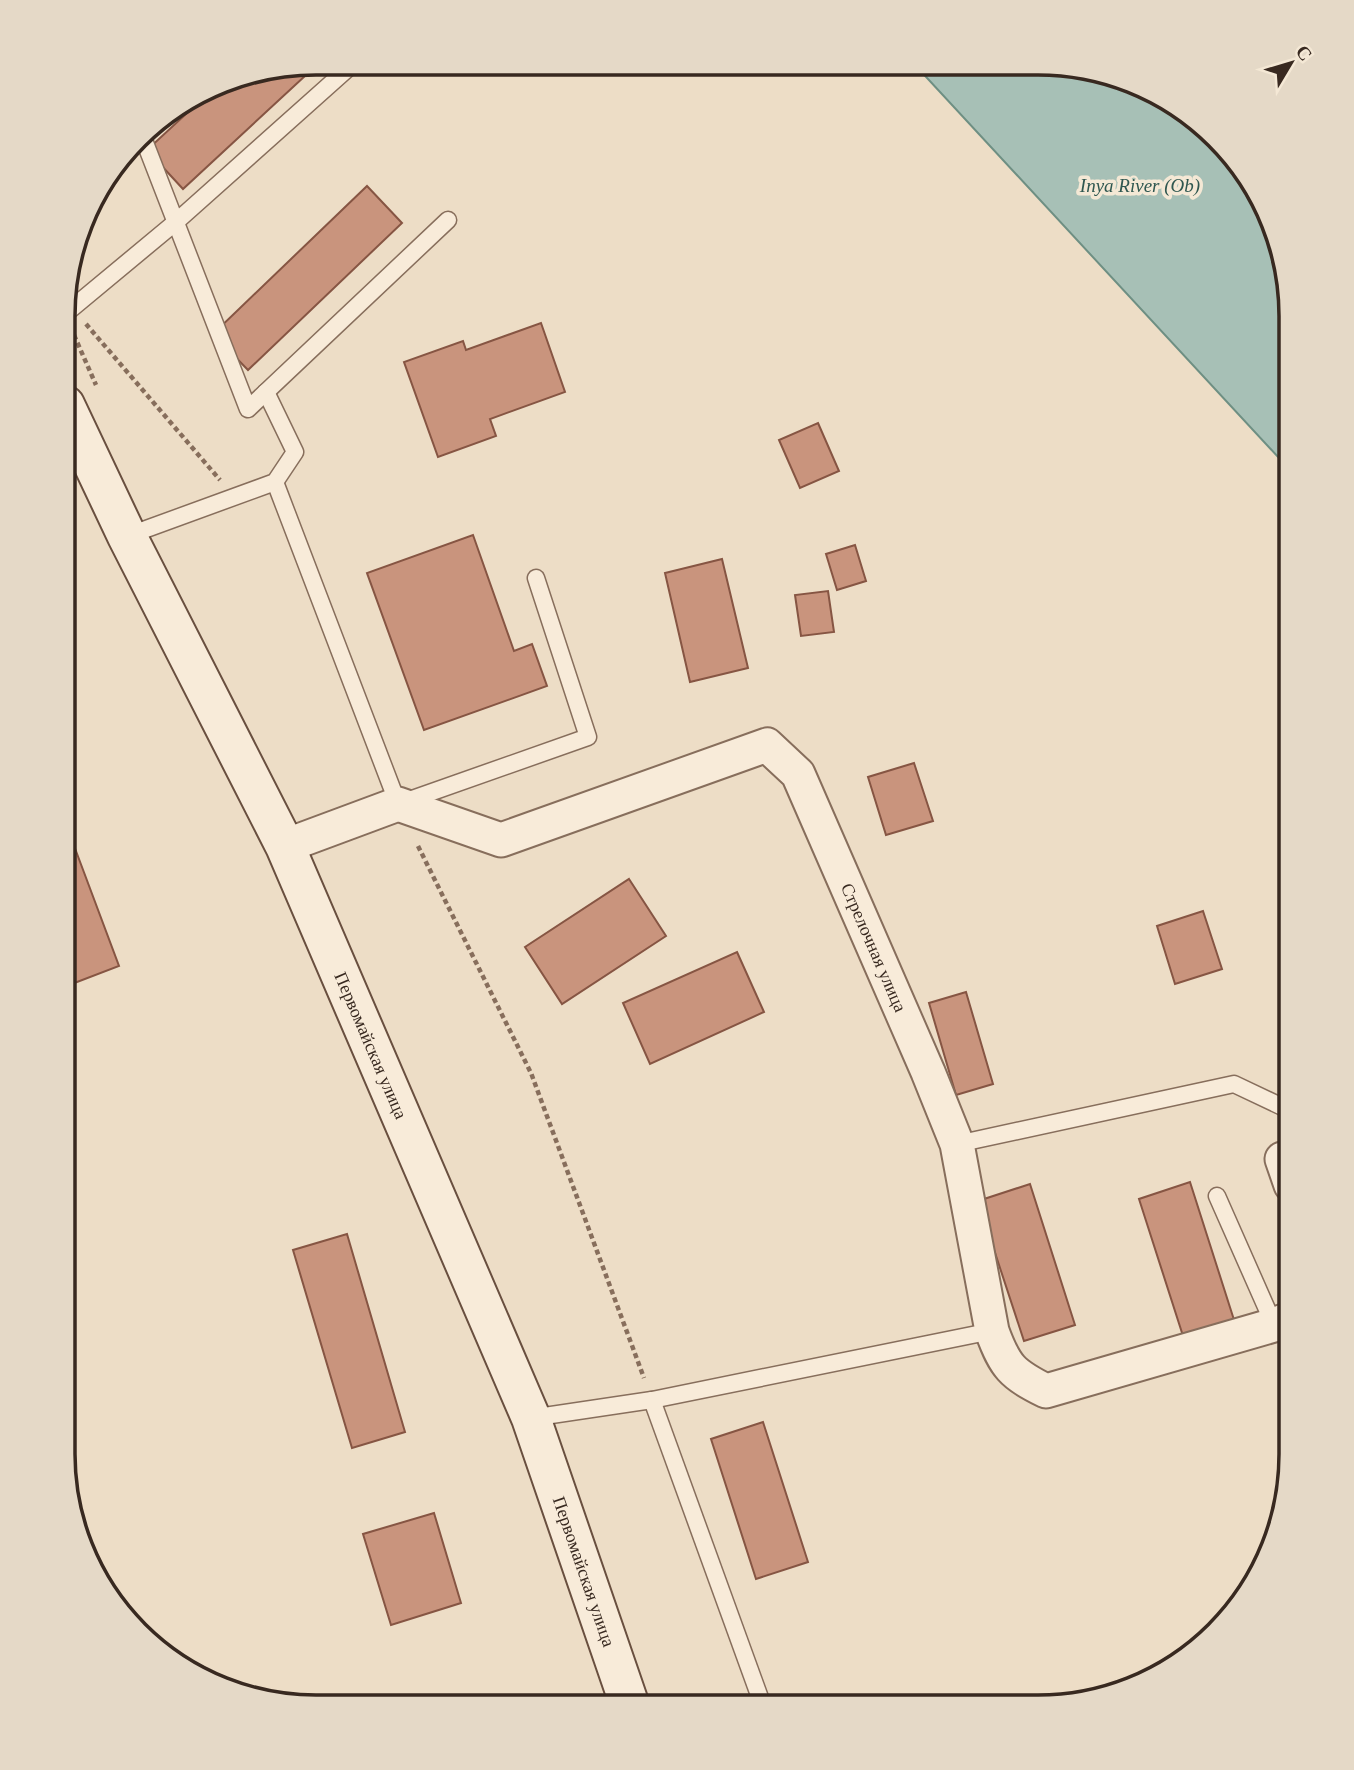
<svg xmlns="http://www.w3.org/2000/svg" width="1354" height="1770" font-family="Georgia,serif">
<rect width="100%" height="100%" fill="#edddc6"/>
<path fill="#a7c0b6" stroke="#6e8f83" stroke-width="2" d="M915,65H1071L1192,115L1265,204L1291,316V471Z"/>
<g fill="#c9947d" stroke="#865543" stroke-width="2">
<path d="M319,63L183,189L147,150L214,88L234,77Z"/>
<path d="M367,186L402,223L248,370L213,334Z"/>
<path d="M541,323L565,392L490,419L496,436L438,457L404,362L463,341L466,350Z"/>
<path d="M818,423L839,471L800,488L779,440Z"/>
<path d="M473,535L514,651L532,644L547,686L424,730L367,573Z"/>
<path d="M855,545L866,581L837,590L826,554Z"/>
<path d="M722,559L748,668L690,682L665,573Z"/>
<path d="M828,591L834,632L801,636L795,595Z"/>
<path d="M914,763L933,821L886,835L868,777Z"/>
<path d="M64,819L119,966L64,987Z"/>
<path d="M629,879L666,936L562,1004L525,947Z"/>
<path d="M1203,911L1222,969L1175,984L1157,926Z"/>
<path d="M737,952L764,1012L650,1064L623,1003Z"/>
<path d="M966,992L993,1084L956,1095L929,1003Z"/>
<path d="M1190,1182L1235,1323L1184,1339L1139,1199Z"/>
<path d="M1030,1184L1075,1325L1024,1341L978,1201Z"/>
<path d="M347,1234L405,1432L352,1448L293,1250Z"/>
<path d="M763,1422L808,1562L756,1579L711,1439Z"/>
<path d="M434,1513L461,1603L391,1625L363,1534Z"/>
<path d="M859,1701L861,1706H842Z"/>
</g>
<g fill="none" stroke-linecap="round" stroke-linejoin="round">
<g stroke="#876e5c" stroke-width="19">
<g id="lane">
<path d="M142,135L248,409L448,220"/>
<path d="M65,314L177,221L354,63"/>
<path d="M275,482L398,804L588,737L536,578"/>
<path d="M127,536L275,482L295,452L266,392"/>
<path d="M957,1144L1234,1084L1291,1111"/>
<path d="M1217,1196L1274,1325"/>
<path d="M652,1400L763,1706"/>
<path d="M531,1418L652,1400L992,1331"/>
</g>
</g>
<g stroke="#876e5c" stroke-width="37">
<g id="street">
<path id="s1" d="M285,846L398,804L501,840L767,745L798,774L928,1072L957,1144L992,1331C1005,1367 1012,1374 1046,1391L1274,1325L1291,1318"/>
<path d="M1282,1159L1291,1185"/>
</g>
</g>
<g stroke="#694f3f" stroke-width="42">
<g id="secondary">
<path id="s2" d="M65,405L127,536L285,846L531,1418L630,1706"/>
</g>
</g>
<g stroke="#876e5c" stroke-width="4.5" stroke-dasharray="5 3.5" stroke-linecap="butt">
<path d="M86,324L220,480"/>
<path d="M74,335L96,385"/>
<path d="M418,846L531,1073L644,1378"/>
</g>
<use href="#lane" stroke="#f8ebd9" stroke-width="16"/>
<use href="#street" stroke="#f8ebd9" stroke-width="33"/>
<use href="#secondary" stroke="#f8ebd9" stroke-width="38"/>
<path stroke="#382920" stroke-width="5" stroke-dasharray="12 12" stroke-linecap="butt" d="M74,1501L102,1580"/>
</g>
<g text-anchor="middle" dominant-baseline="central" stroke-width="7" stroke-linejoin="round" paint-order="stroke">
<g font-size="18" fill="#382920" stroke="#f4e8d5">
<text stroke="none"><textPath href="#s1" startOffset="744">Стрелочная улица</textPath></text>
<text stroke="none"><textPath href="#s2" startOffset="710">Первомайская улица</textPath></text>
<text stroke="none"><textPath href="#s2" startOffset="1278">Первомайская улица</textPath></text>
</g>
<g font-size="19" font-style="italic" fill="#2f5750" stroke="#f4e8d5">
<text x="1140" y="185">Inya River (Ob)</text>
</g>
</g>
<path d="M0 0H1354V1770H0ZM316 75H1038A241 241 0 0 1 1279 316V1454A241 241 0 0 1 1038 1695H316A241 241 0 0 1 75 1454V316A241 241 0 0 1 316 75Z" fill="#e5d9c7" fill-rule="evenodd"/>
<path fill="none" stroke="#382920" stroke-width="3.5" d="M316 75H1038A241 241 0 0 1 1279 316V1454A241 241 0 0 1 1038 1695H316A241 241 0 0 1 75 1454V316A241 241 0 0 1 316 75Z"/>
<g transform="translate(1291 63) rotate(52)" stroke="#f4e8d5" stroke-width="5" paint-order="stroke">
<path d="M0-5L12 26L0 18L-12 26Z" fill="#382920"/>
<text y="-10" font-size="19" font-weight="bold" text-anchor="middle" fill="#382920">С</text>
</g>
</svg>
